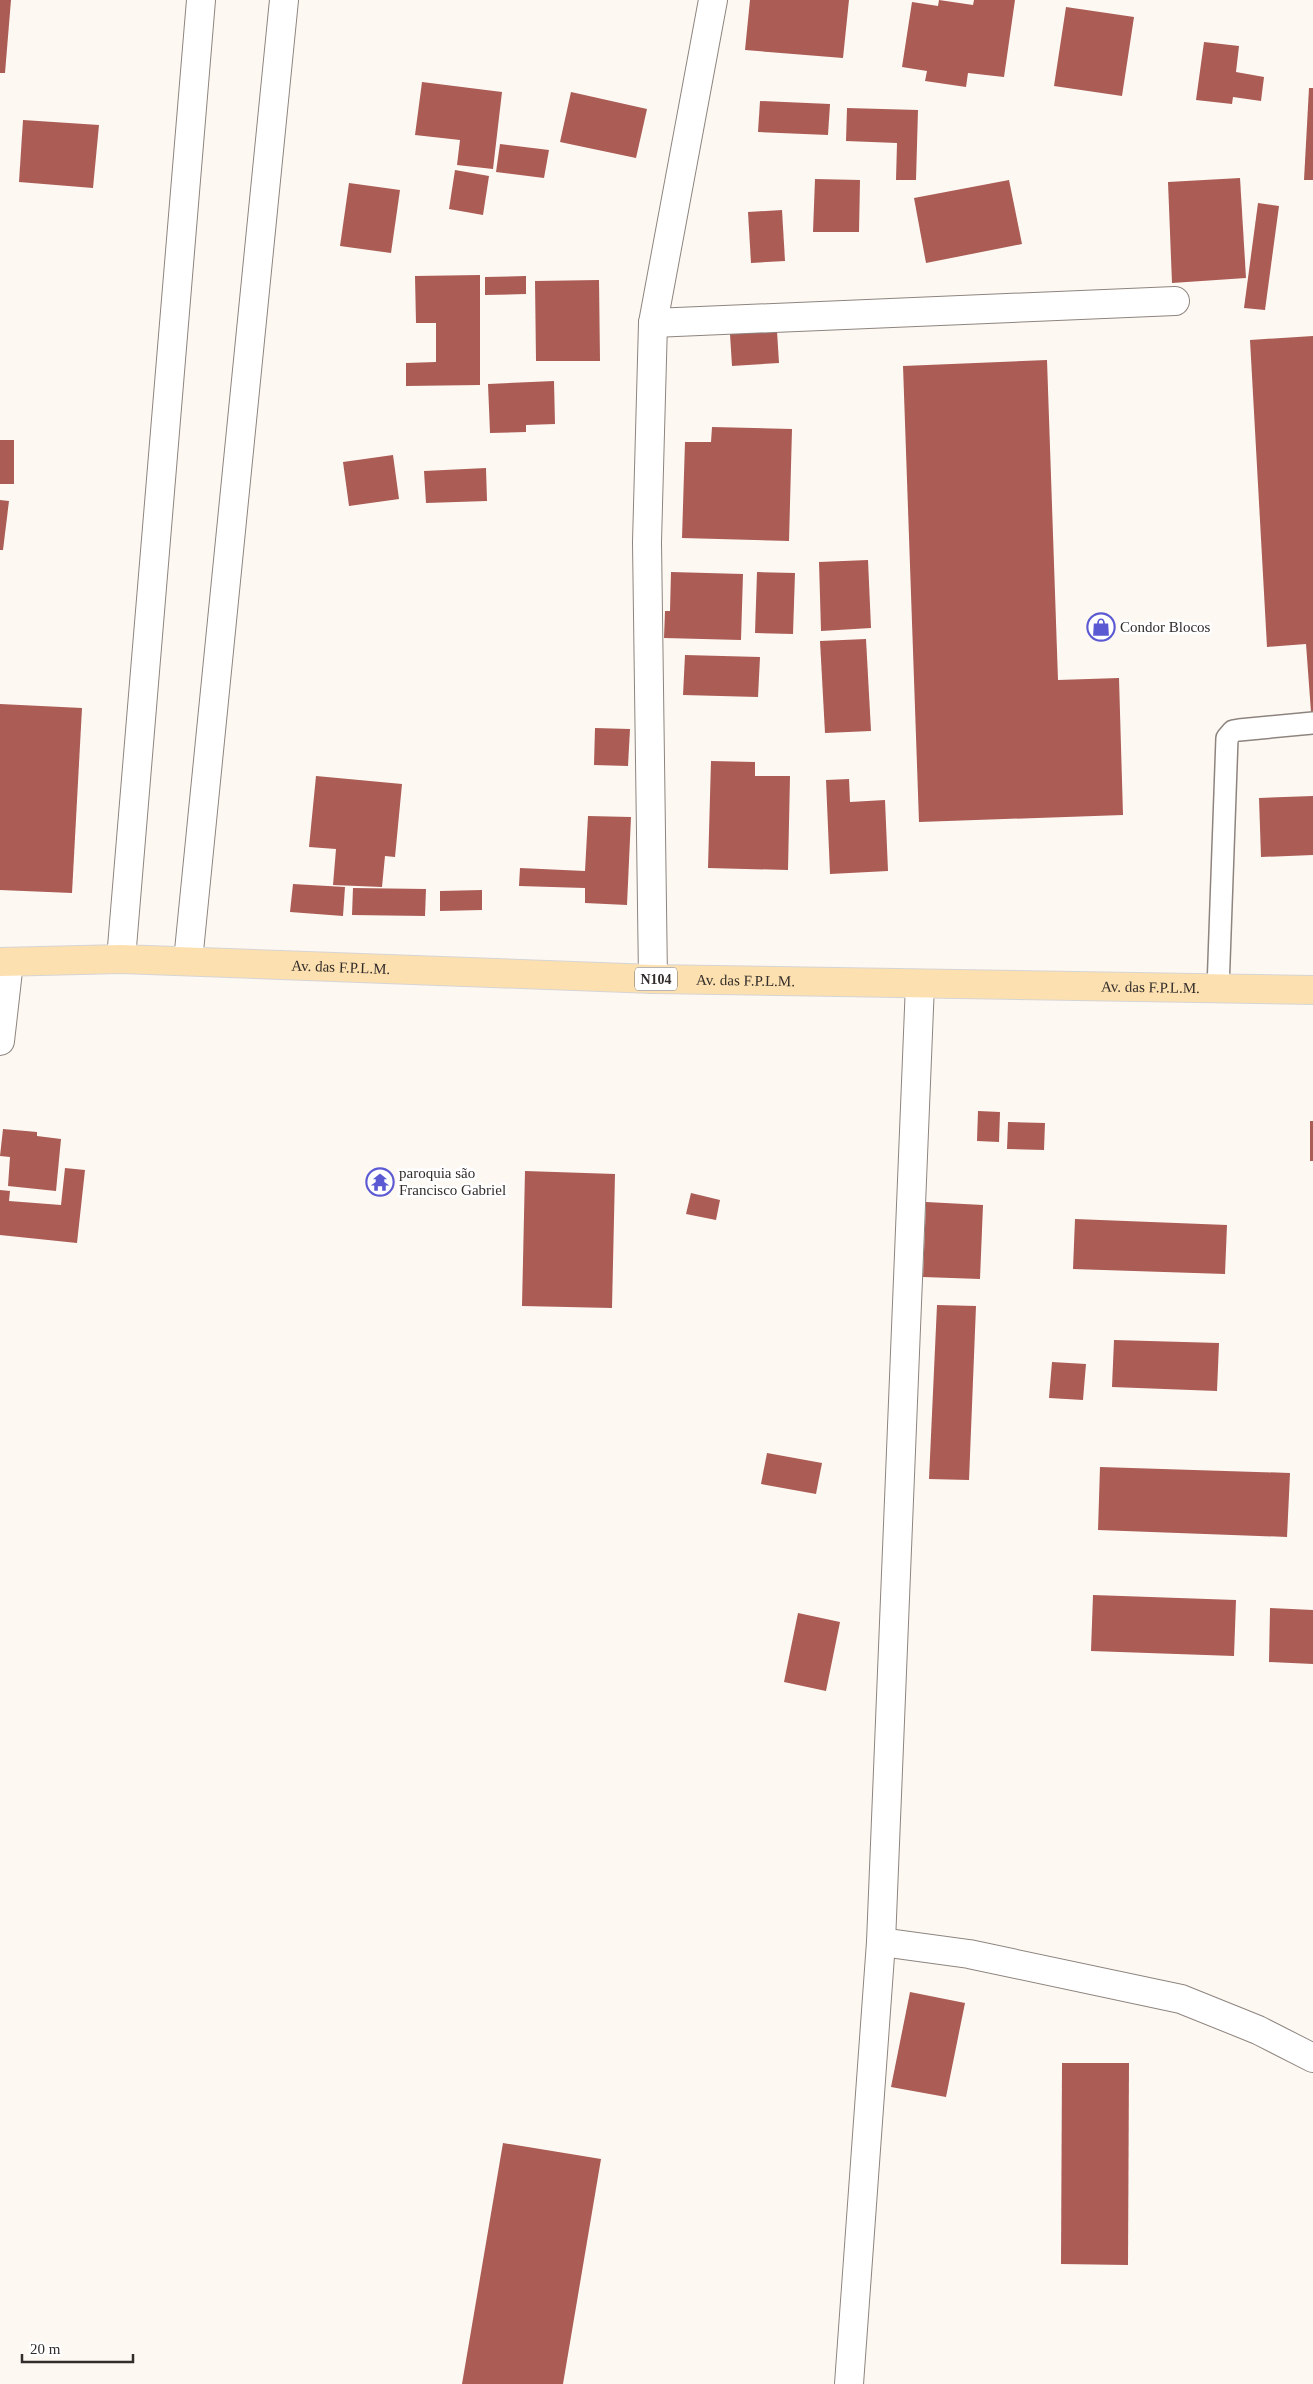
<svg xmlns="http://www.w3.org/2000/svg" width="1313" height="2384" font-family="'Times New Roman',serif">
<rect width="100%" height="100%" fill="#fef8f3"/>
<g fill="#aa5c55">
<path d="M0,0H11L5,73H0Z"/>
<path d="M750,0H849L843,58L745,50Z"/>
<path d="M939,0L973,5L974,0H1015L1004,77L968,73L966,87L925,81L927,71L902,67L912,2L938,6Z"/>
<path d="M1066,7L1134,17L1122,96L1054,86Z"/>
<path d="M1204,42L1239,46L1236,72L1264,77L1261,101L1233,97L1232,104L1196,100Z"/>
<path d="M422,82L502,92L493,169L457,165L460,140L415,135Z"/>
<path d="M1309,88H1313V180H1304Z"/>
<path d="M571,92L647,109L636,158L560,142Z"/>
<path d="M760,101L830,104L828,135L758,132Z"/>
<path d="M847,108L918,110L916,180H896L897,143L846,141Z"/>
<path d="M23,120L99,125L93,188L19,182Z"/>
<path d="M500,144L549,150L544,178L496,172Z"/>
<path d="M455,170L489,176L483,215L449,209Z"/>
<path d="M1240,178L1246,278L1172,283L1168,182Z"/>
<path d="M815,179L860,180L859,232H813Z"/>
<path d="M1009,180L1022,244L926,263L914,198Z"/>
<path d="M349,183L400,190L391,253L340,246Z"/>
<path d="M1258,203L1279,206L1265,310L1244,308Z"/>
<path d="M782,210L785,261L751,263L748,212Z"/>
<path d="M480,275V385L406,386V363L436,362V323H416L415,276Z"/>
<path d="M526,276V294L485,295V277Z"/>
<path d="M599,280L600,361H536L535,281Z"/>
<path d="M777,331L779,363L732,366L730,334Z"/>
<path d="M1313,336V712H1311L1306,644L1267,647L1250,340Z"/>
<path d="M1047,360L1058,680L1119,678L1123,815L919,822L903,366Z"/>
<path d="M554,381L555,424L526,425V432L490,433L488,384Z"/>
<path d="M712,427L792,429L789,541L682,538L685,442H711Z"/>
<rect x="0" y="440" width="14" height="44"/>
<path d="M393,455L399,499L349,506L343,462Z"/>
<path d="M486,468L487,501L426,503L424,471Z"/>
<path d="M0,500L9,501L3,550H0Z"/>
<path d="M868,560L871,628L821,631L819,562Z"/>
<path d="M671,572L743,574L741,640L664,638L665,611H670Z"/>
<path d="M757,572L795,573L793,634L755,633Z"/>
<path d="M866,639L871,731L825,733L820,641Z"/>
<path d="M685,655L760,657L758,697L683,695Z"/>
<path d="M0,704L82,708L72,893L0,890Z"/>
<path d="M595,728L630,729L628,766L594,765Z"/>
<path d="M711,761L755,762V776H790L788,870L708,868Z"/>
<path d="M316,776L402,784L395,857L385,856L382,887L333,885L336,849L309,847Z"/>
<path d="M849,779L850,802L885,800L888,871L830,874L826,780Z"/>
<path d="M1313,796V855L1261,857L1259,798Z"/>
<path d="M588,816L631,817L627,905L585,903V888L519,886L520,868L585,871Z"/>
<path d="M293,884L345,887L343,916L290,912Z"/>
<path d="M353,888L426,889L425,916L352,915Z"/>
<path d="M482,890V910L440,911V891Z"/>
<path d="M978,1111L1000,1112L999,1142L977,1141Z"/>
<rect x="1310" y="1121" width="3" height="40"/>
<path d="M1008,1122L1045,1123L1044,1150L1007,1149Z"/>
<path d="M3,1129L37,1132V1136L61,1139L56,1191L8,1186L10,1157L0,1156Z"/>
<path d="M65,1168L85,1170L77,1243L0,1235V1190L10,1191L9,1201L61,1205Z"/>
<path d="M525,1171L615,1174L612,1308L522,1306Z"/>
<path d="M691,1193L720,1200L716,1220L686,1214Z"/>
<path d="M926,1202L983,1205L980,1279L923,1277Z"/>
<path d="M1075,1219L1227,1225L1225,1274L1073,1269Z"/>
<path d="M937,1305L976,1306L969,1480L929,1479Z"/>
<path d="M1114,1340L1219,1343L1217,1391L1112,1387Z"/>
<path d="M1052,1362L1086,1364L1083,1400L1049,1398Z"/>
<path d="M767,1453L822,1463L816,1494L761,1484Z"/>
<path d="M1100,1467L1290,1473L1287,1537L1098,1530Z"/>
<path d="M1093,1595L1236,1600L1234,1656L1091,1651Z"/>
<path d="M1270,1608L1313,1610V1664L1269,1662Z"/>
<path d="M798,1613L840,1622L826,1691L784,1682Z"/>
<path d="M910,1992L965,2003L946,2097L891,2087Z"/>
<path d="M1062,2063H1129L1128,2265L1061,2264Z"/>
<path d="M503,2143L601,2159L563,2384H462Z"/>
</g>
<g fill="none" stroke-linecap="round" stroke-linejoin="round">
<g stroke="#8e847e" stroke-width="24">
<path id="lane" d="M1218,989L1227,738L1233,731L1239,730L1313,723"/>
</g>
<g stroke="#8e847e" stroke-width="30">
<g id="street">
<path d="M653,323L1175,301"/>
<path d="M121,959L201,0"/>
<path d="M188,961L284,0"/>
<path d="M653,979L647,542L653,323L713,0"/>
<path d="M0,1041L9,962"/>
<path d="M881,1942L969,1954L1181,1999L1258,2030L1313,2058"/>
<path d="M849,2384L881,1942L920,984"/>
</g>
</g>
<g stroke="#d6d5d5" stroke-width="30">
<g id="primary">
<path id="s1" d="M0,962L121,959L653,979L1313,990"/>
</g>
</g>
<use href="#lane" stroke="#fff" stroke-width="21"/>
<use href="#street" stroke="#fff" stroke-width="28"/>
<use href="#primary" stroke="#fde0af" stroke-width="28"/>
</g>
<defs>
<g id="shop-ring" transform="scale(1.4375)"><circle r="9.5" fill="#fff" stroke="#5b5ad2" stroke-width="1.5"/><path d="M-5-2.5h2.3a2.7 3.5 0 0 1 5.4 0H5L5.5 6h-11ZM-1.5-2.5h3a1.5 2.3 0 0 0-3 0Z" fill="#5b5ad2"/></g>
<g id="temple-ring" transform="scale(1.4375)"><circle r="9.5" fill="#fff" stroke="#5b5ad2" stroke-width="1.5"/><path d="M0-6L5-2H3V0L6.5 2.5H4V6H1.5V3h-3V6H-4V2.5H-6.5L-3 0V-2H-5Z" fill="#5b5ad2"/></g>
</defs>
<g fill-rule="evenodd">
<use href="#shop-ring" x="1101" y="627"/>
<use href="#temple-ring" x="380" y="1182"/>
</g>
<g text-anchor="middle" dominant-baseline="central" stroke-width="5" stroke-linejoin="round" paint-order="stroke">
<rect fill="#fff" stroke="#706c6b" stroke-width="1" x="635" y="967.5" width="42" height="23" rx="4"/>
<g font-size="14" font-weight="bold" fill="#322d2b">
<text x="656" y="979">N104</text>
</g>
<g font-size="15" fill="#322d2b" stroke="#fff" text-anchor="start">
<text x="1120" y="627">Condor Blocos</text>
<text x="399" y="1173">paroquia são<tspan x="399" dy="17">Francisco Gabriel</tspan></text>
</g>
<g font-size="15" fill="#322d2b" stroke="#fff">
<text stroke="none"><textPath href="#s1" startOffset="341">Av. das F.P.L.M.</textPath></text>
<text stroke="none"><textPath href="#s1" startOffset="746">Av. das F.P.L.M.</textPath></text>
<text stroke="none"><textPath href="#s1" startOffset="1151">Av. das F.P.L.M.</textPath></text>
</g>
</g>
<path d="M22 2354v8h111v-8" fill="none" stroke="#322d2b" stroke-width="2.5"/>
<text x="30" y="2354" font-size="15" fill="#322d2b" stroke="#ffffff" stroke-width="4" paint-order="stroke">20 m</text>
</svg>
